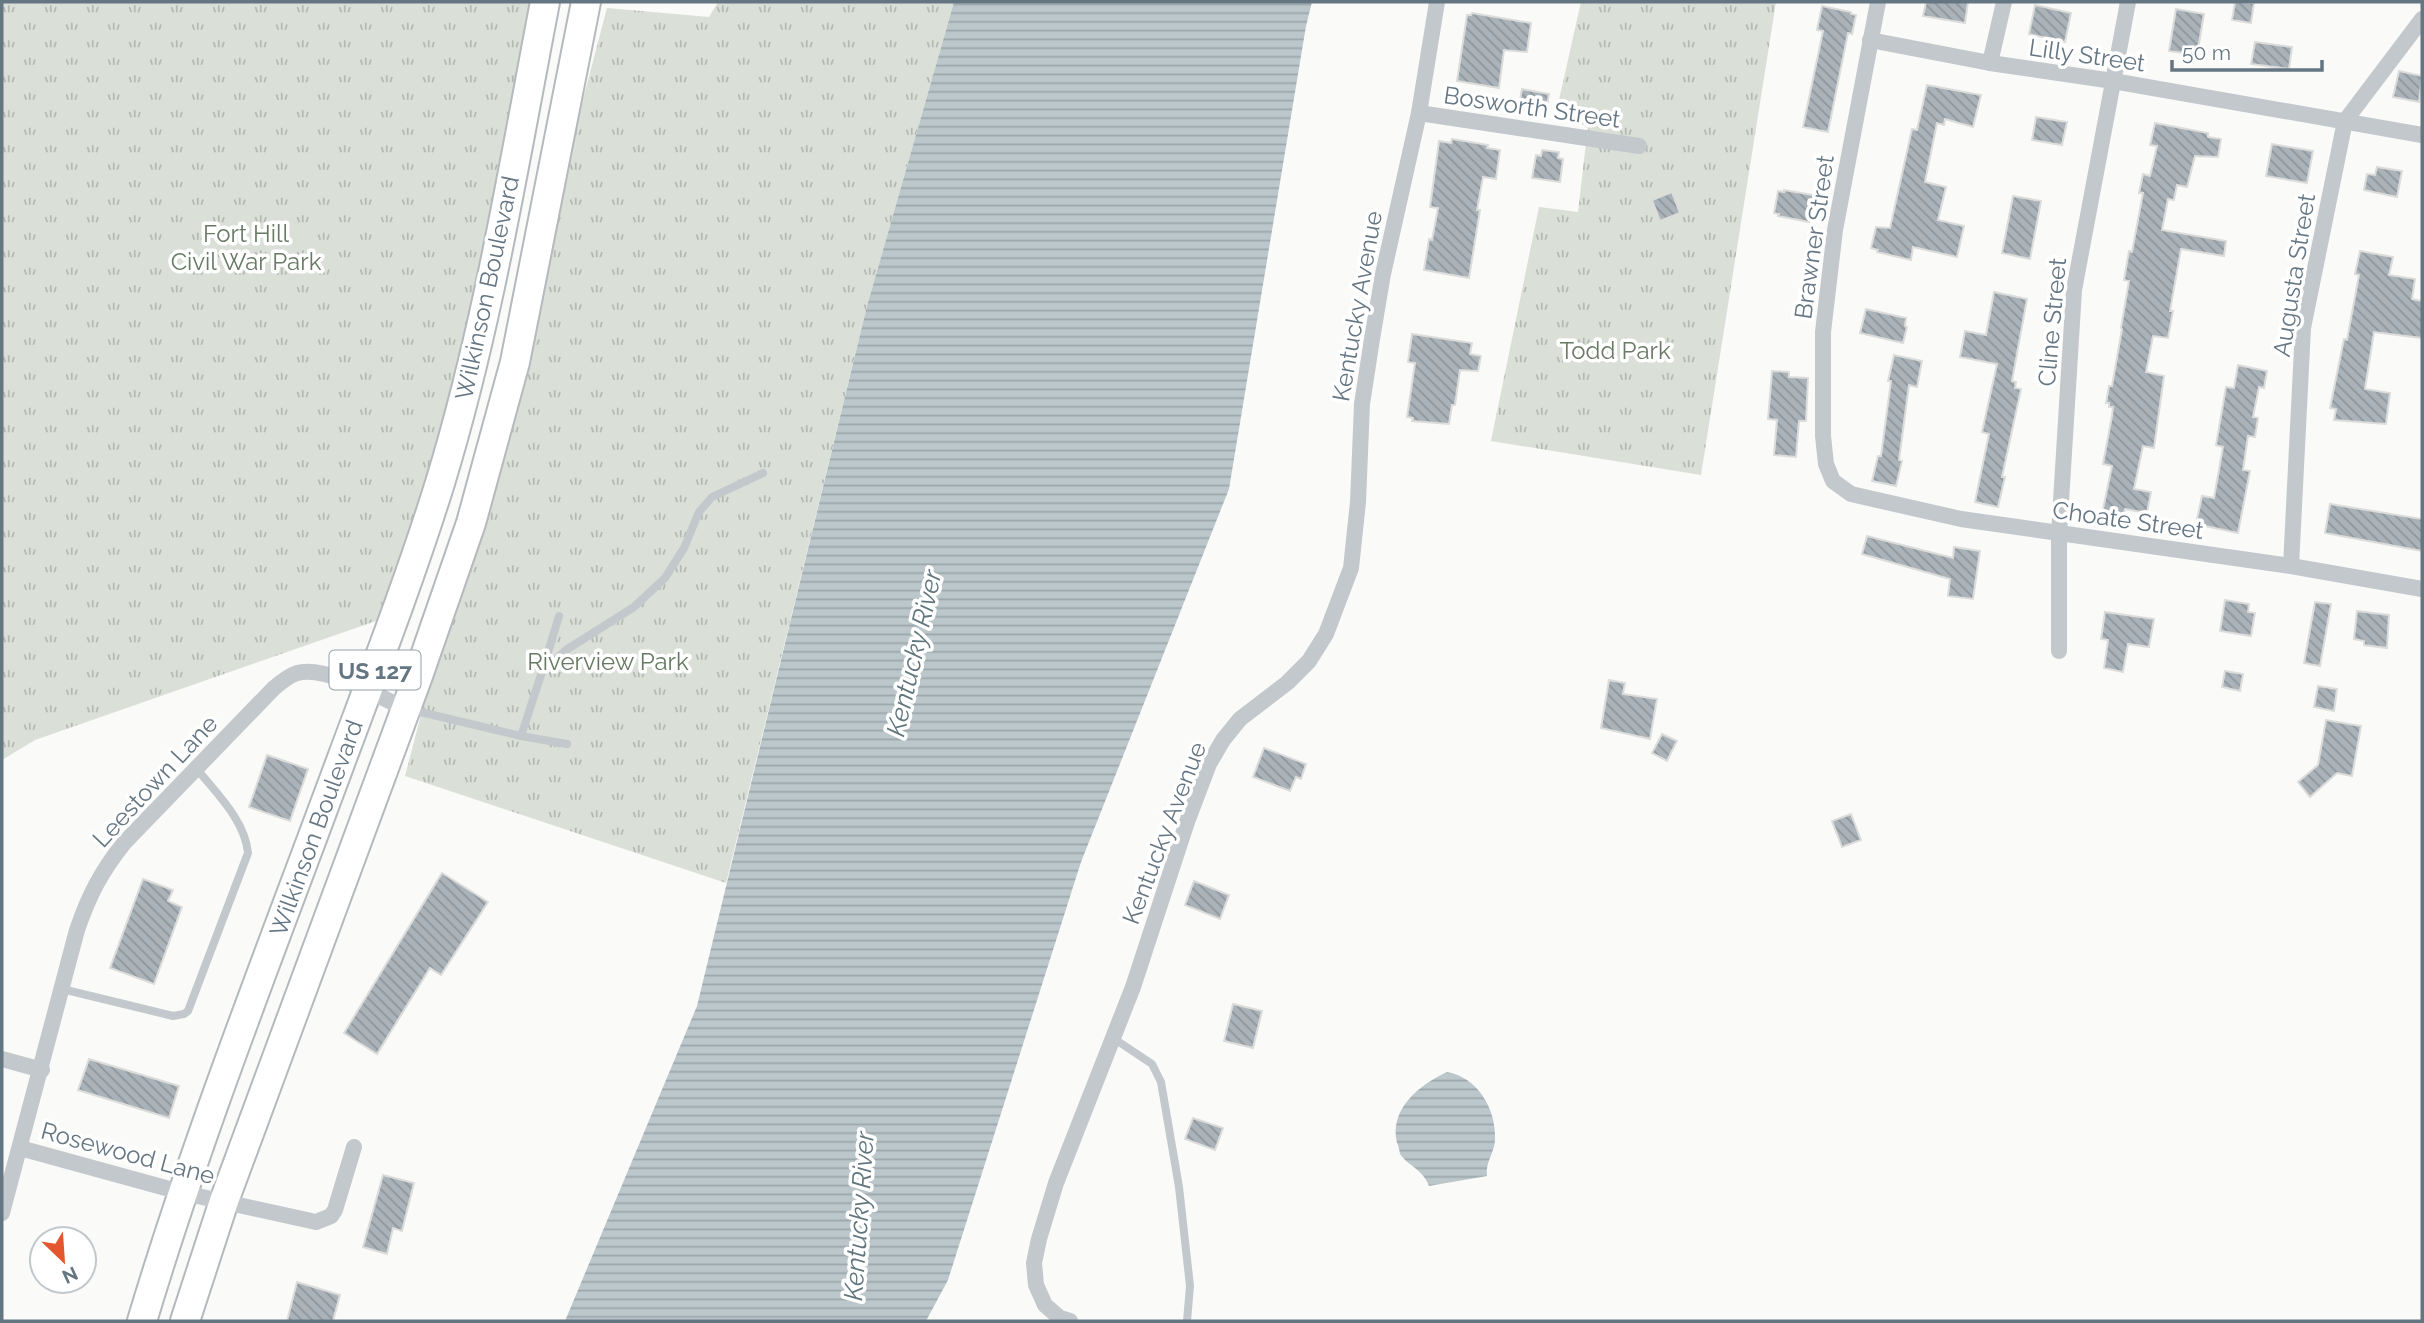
<svg xmlns="http://www.w3.org/2000/svg" width="2424" height="1323" font-family="Raleway,sans-serif">
<defs>
<pattern id="park-tufts" width="24" height="20" patternUnits="userSpaceOnUse" patternTransform="scale(1.75)"><rect width="24" height="20" fill="#dadfd7"/><path d="M3 7l-1-3M5 7V3M7 7l1-3M15 17l-1-3M17 17v-4M19 17l1-3" fill="none" stroke="#b4b9b4"/></pattern>
<pattern id="water-rules" width="6" height="5" patternUnits="userSpaceOnUse" patternTransform="scale(1.75)"><rect width="6" height="5" fill="#bbc7cb"/><path d="M0 2.5h6" fill="none" stroke="#9ca6aa"/></pattern>
<pattern id="building-back-hatch" width="6" height="6" patternUnits="userSpaceOnUse" patternTransform="scale(1.75)"><rect width="6" height="6" fill="#aab3b9"/><path d="M-1 5l2 2M0 0l6 6M5-1l2 2" fill="none" stroke="#8e969c"/></pattern>
</defs>
<rect width="100%" height="100%" fill="#fafaf8"/>
<g fill="url(#park-tufts)">
<path d="M2,2H536L476,343L396,614L35,740L2,760Z"/>
<path d="M718,2H954L867,306L726,883L405,776L607,8L709,17Z"/>
<path d="M1581,2H1776L1701,475L1491,441L1539,207L1578,212L1588,126L1555,118Z"/>
</g>
<g fill="url(#water-rules)">
<path d="M954,2H1312L1306,26L1229,489L1081,862L948,1280L926,1321H565L697,1006L867,306Z"/>
<path d="M1447,1072C1477,1077 1496,1108 1495,1139C1495,1152 1485,1162 1487,1176L1429,1186C1422,1168 1409,1167 1400,1154C1400,1153 1398,1143 1397,1143C1389,1109 1419,1085 1447,1072Z"/>
</g>
<g fill="url(#building-back-hatch)" stroke="#dcdcda" stroke-width="2">
<path d="M1926,2H1968L1965,23L1923,16Z"/>
<path d="M2235,2L2254,3L2251,23L2232,20Z"/>
<path d="M2035,5L2071,13L2065,42L2029,34Z"/>
<path d="M1822,6L1851,12V14L1856,15L1852,34L1848,33L1828,132L1803,127L1823,31L1817,30Z"/>
<path d="M2176,9L2204,14L2197,55L2169,51Z"/>
<path d="M1472,13L1531,23L1527,52L1504,50L1499,88L1457,81L1467,15H1471Z"/>
<path d="M2255,42L2292,47L2289,69L2251,64Z"/>
<path d="M2399,71L2422,76L2419,102L2393,97Z"/>
<path d="M1927,85L1981,95L1973,127L1945,119L1944,125L1937,123L1925,182L1946,187L1938,220L1964,226L1957,257L1913,247L1911,260L1877,252L1878,250L1871,248L1876,227L1890,228L1912,129L1917,130Z"/>
<path d="M1522,89L1549,94L1546,111L1519,106Z"/>
<path d="M2036,117L2067,122L2062,145L2032,140Z"/>
<path d="M2155,123L2208,133V137L2221,139L2218,157L2195,156L2187,187L2177,185L2174,200L2168,199L2162,230L2226,241L2224,256L2181,249L2170,311H2173L2168,338L2153,336L2146,372L2164,376L2154,448L2143,446L2134,489L2151,492L2147,513L2125,509L2123,518L2102,514L2112,466L2103,464L2112,416L2113,407H2109V403H2106L2109,386H2112L2122,329L2121,328L2129,281L2124,280L2129,251L2132,252L2143,193H2139L2143,174L2150,176L2157,146L2150,145Z"/>
<path d="M1452,139L1488,145L1487,148L1500,150L1496,179L1483,177L1477,210H1480L1469,278L1424,270L1429,239L1432,240L1438,208L1430,207L1439,141L1451,143Z"/>
<path d="M2272,144L2313,151L2307,183L2266,176Z"/>
<path d="M1542,150L1559,152L1558,158L1563,159L1560,182L1532,178L1536,155L1541,156Z"/>
<path d="M2377,167L2402,171L2397,197L2364,190L2367,174L2375,175Z"/>
<path d="M1784,190L1813,195V197L1819,199L1815,221L1809,220V222L1778,216L1779,214L1774,213L1778,191L1784,192Z"/>
<path d="M1672,192L1680,213L1660,221L1652,200Z"/>
<path d="M2013,196L2041,201L2030,259L2002,253Z"/>
<path d="M2360,251L2393,257L2389,275L2415,279L2412,299L2422,301V338L2374,332L2365,389L2390,393L2386,424L2334,420L2336,409L2330,408L2344,339L2347,340L2359,275L2355,274Z"/>
<path d="M1994,292L2027,299L2012,381L2016,382L2015,388L2021,389L2002,477H2005L1998,507L1975,502L1989,434L1982,432L1997,364L1960,357L1965,331L1986,335Z"/>
<path d="M1866,309L1906,318L1905,326L1907,327L1903,343L1860,333Z"/>
<path d="M1412,334L1472,343L1470,354L1481,356L1478,371L1460,370L1455,405H1452L1449,424L1412,421L1413,418L1407,417L1415,363L1408,362Z"/>
<path d="M1894,355L1922,361L1917,387L1909,385L1899,460L1902,461L1896,486L1872,481L1878,456H1881L1891,381H1888Z"/>
<path d="M2238,365L2267,371L2264,388L2259,387L2253,417L2258,418L2255,437L2248,436L2243,470L2250,471L2238,533L2196,524L2202,496L2214,498L2223,447L2216,445L2226,387L2234,388Z"/>
<path d="M1772,371L1789,372V377L1808,378L1806,421H1799L1796,457L1774,455L1777,420L1768,419Z"/>
<path d="M2330,504L2422,519V551L2325,533Z"/>
<path d="M1867,536L1953,558L1954,547L1980,551L1973,599L1948,596L1950,579L1862,554Z"/>
<path d="M2225,600L2249,604L2248,612L2255,613L2251,636L2220,631Z"/>
<path d="M2315,602L2331,604L2320,666L2304,663Z"/>
<path d="M2357,611L2389,615L2387,648L2364,645V641L2354,639Z"/>
<path d="M2105,612L2154,619L2149,647L2128,644L2123,672L2104,668L2108,640L2101,639Z"/>
<path d="M2225,671L2243,674L2240,691L2222,687Z"/>
<path d="M1609,680L1625,683L1623,694L1657,699L1650,739L1601,728Z"/>
<path d="M2318,686L2337,689L2334,711L2314,707Z"/>
<path d="M2326,720L2361,726L2352,776L2337,773L2310,797L2298,782L2318,765Z"/>
<path d="M1662,734L1677,741L1667,761L1652,753Z"/>
<path d="M1264,748L1306,764L1301,779L1296,777L1290,791L1253,777Z"/>
<path d="M267,755L308,769L290,821L249,807Z"/>
<path d="M1851,814L1861,840L1842,847L1832,821Z"/>
<path d="M442,873L488,902L441,975L430,968L377,1054L344,1033Z"/>
<path d="M143,879L173,890L168,901L182,907L154,984L110,968Z"/>
<path d="M1194,881L1229,895L1220,919L1185,905Z"/>
<path d="M1233,1004L1262,1011L1253,1048L1224,1041Z"/>
<path d="M89,1059L179,1086L169,1118L78,1090Z"/>
<path d="M1193,1118L1223,1128L1215,1150L1185,1139Z"/>
<path d="M383,1175L414,1183L402,1231L393,1228L387,1254L363,1247Z"/>
<path d="M297,1282L340,1295L333,1321H287Z"/>
</g>
<g fill="none" stroke-linecap="round" stroke-linejoin="round">
<g stroke="#b4b9bd" stroke-width="32">
<g id="highway">
<path d="M142,1321C199,1131 273,945 342,758C376,667 411,576 440,483C488,326 514,163 545,2"/>
<path d="M185,1321L224,1201L418,676L471,523L515,362L586,2"/>
</g>
</g>
<g stroke="#c3c8cc" stroke-width="8">
<path d="M543,669L559,616"/>
<path d="M412,710L521,736L567,744"/>
<path d="M521,736L542,672L566,650L634,607L665,578L684,548L699,512L712,497L763,473"/>
<path d="M62,989L173,1016L184,1014L188,1011L248,853C245,820 216,793 197,769"/>
<path d="M1113,1038L1152,1064L1161,1082L1179,1187L1190,1286L1187,1321"/>
</g>
<g stroke="#c3c8cc" stroke-width="16">
<path d="M1878,2L1835,230L1823,332V436L1826,464L1833,481L1851,494L1961,519L2291,566L2422,589"/>
<path d="M1870,40L1990,63L2113,81L2422,135"/>
<path d="M1990,63L2004,2"/>
<path d="M1419,113L1639,146"/>
<path d="M2291,566L2303,328L2345,121L2422,19"/>
<path d="M2059,651V534L2074,290L2128,2"/>
<path d="M2,1059L42,1070"/>
<path d="M20,1148L184,1193L316,1222L331,1216L335,1210L354,1147"/>
<path d="M2,1213L77,930C89,895 101,872 124,843L274,688C281,682 288,676 297,673C325,665 379,696 405,709"/>
<path d="M1070,1321L1060,1318L1045,1305L1036,1285L1034,1263L1039,1239L1056,1183L1133,987L1187,822L1209,764L1223,740L1240,719L1287,683L1309,661L1326,634L1351,568L1358,502L1362,404L1372,339L1383,274L1419,113L1437,2"/>
</g>
<use href="#highway" stroke="#fff" stroke-width="28"/>
</g>
<g text-anchor="middle" dominant-baseline="central" stroke-width="7" stroke-linejoin="round" paint-order="stroke">
<rect fill="#fff" stroke="#939fa8" stroke-width="2" x="329.5" y="650.5" width="91" height="39" rx="5"/>
<g font-size="23" font-weight="bold" fill="#657683">
<text x="375" y="670">US 127</text>
</g>
<g font-size="24" fill="#657683" stroke="#fff">
<text transform="translate(2087 55) rotate(8)">Lilly Street</text>
<text transform="translate(1532 107) rotate(8)">Bosworth Street</text>
<text transform="translate(1814 237) rotate(-82)">Brawner Street</text>
<text transform="translate(2294 275) rotate(-81)">Augusta Street</text>
<text transform="translate(487 288) rotate(-78)">Wilkinson Boulevard</text>
<text transform="translate(1357 306) rotate(-80)">Kentucky Avenue</text>
<text transform="translate(2052 322) rotate(-85)">Cline Street</text>
<text transform="translate(2128 520) rotate(8)">Choate Street</text>
<text transform="translate(155 781) rotate(-47)">Leestown Lane</text>
<text transform="translate(316 828) rotate(-70)">Wilkinson Boulevard</text>
<text transform="translate(1164 833) rotate(-69)">Kentucky Avenue</text>
<text transform="translate(128 1153) rotate(15)">Rosewood Lane</text>
</g>
<g font-size="24" fill="#687a64" stroke="#fff">
<text x="246" y="233">Fort Hill<tspan x="246" dy="28">Civil War Park</tspan></text>
<text x="1615" y="350">Todd Park</text>
<text x="608" y="661">Riverview Park</text>
</g>
<g font-size="26" font-style="italic" fill="#60757c" stroke="#fff">
<text transform="translate(914 653) rotate(-77)">Kentucky River</text>
<text transform="translate(859 1216) rotate(-86)">Kentucky River</text>
</g>
</g>
<rect width="2424" height="1323" fill="none" stroke="#657683" stroke-width="7"/>
<g transform="translate(63 1260) rotate(155)"><circle r="33" fill="#ffffff" stroke="#c1c8cd" stroke-width="2"/>
<path d="M0-5L12 26L0 18L-12 26Z" fill="#e4572e"/>
<text y="-10" font-size="19" font-weight="bold" text-anchor="middle" fill="#657683">N</text>
</g>
<path d="M2172 60v10h150v-10" fill="none" stroke="#657683" stroke-width="3.5"/>
<text x="2182" y="60" font-size="21" fill="#657683" stroke="#ffffff" stroke-width="5" paint-order="stroke">50 m</text>
</svg>
